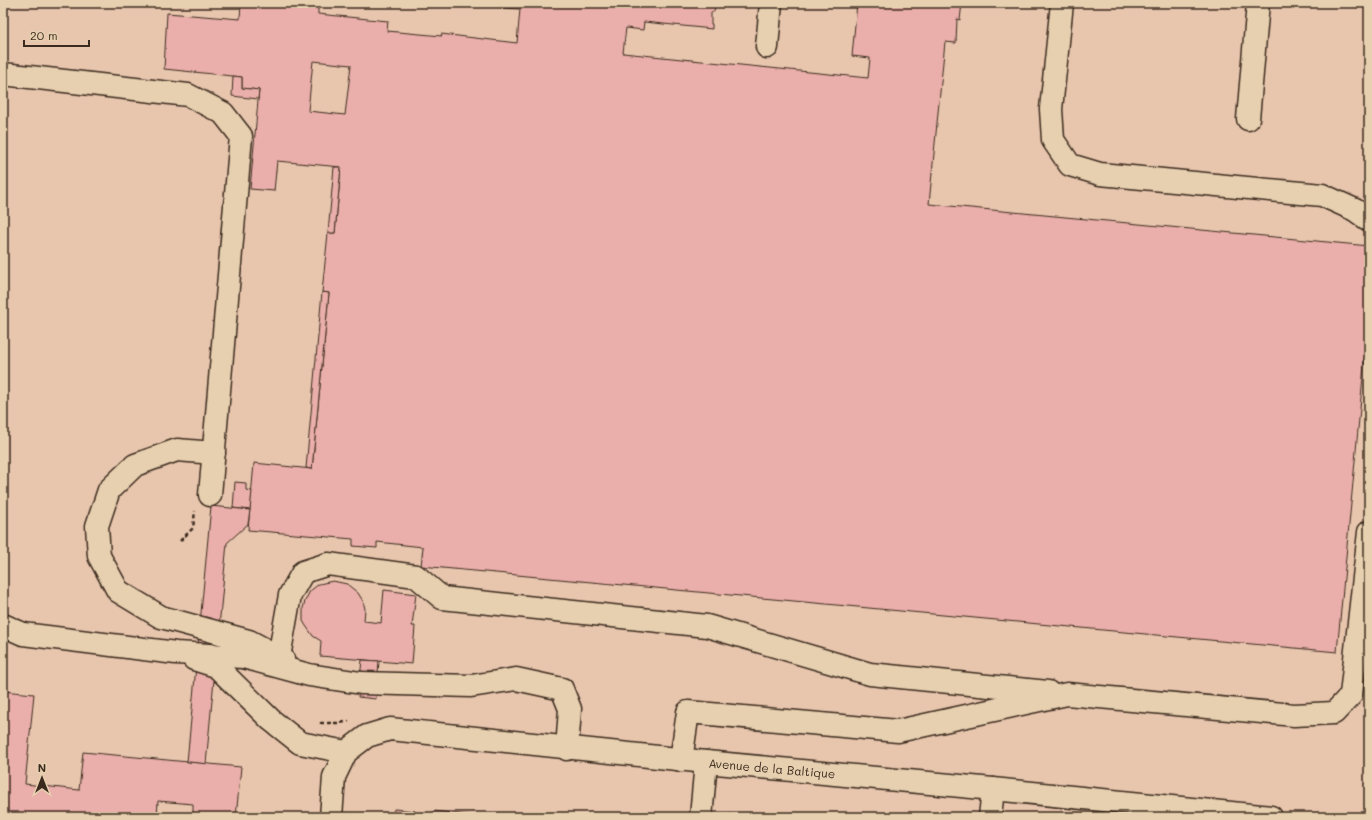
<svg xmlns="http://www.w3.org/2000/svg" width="1372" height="820" font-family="Mali,sans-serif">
<rect width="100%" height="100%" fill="#e7d0b0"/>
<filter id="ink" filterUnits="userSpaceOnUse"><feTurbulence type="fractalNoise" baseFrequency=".025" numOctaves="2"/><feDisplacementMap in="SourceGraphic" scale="8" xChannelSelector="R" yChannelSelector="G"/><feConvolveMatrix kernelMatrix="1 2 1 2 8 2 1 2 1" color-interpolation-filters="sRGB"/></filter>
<g filter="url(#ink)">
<rect fill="#e8c6ae" x="3" y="3" width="1366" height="814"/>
<g fill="#eaafaa" stroke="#3b2a1e" fill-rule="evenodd">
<path d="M241,3H318V14L388,21L387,31L442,36L441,34L517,43L520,9L503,8L504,3H715L714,12H711V24H712V29L644,22L643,30L626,28L623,53L868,78L870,58L852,56L857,3H962L960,20L957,19L956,43L945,42L929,204L1369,246V313L1337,652L421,566L423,547L377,542V548L353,546V539L248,530L254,463L312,469L329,293L322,292L328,233H335L341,167L277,161L274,191L250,189L259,90L242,88V77L164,69L167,13L240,19ZM313,61L351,65L345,115L308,111Z"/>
<path d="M233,76L242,77V88L259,90L258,99L232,96Z"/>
<path d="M334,167H341L335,233H328Z"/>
<path d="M322,292L329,293L312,469L306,468Z"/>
<path d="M235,482L246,483V490L252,491L250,510L233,508Z"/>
<path d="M211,506L250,510L248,524L227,543L206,764L187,762Z"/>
<path d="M333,581L347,584L358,593L363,601L365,609L364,621L381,623L384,590L416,594L412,626H415L412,664L320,656L321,641L313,636L306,626L303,621V608L305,601L310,591L319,584Z"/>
<path d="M362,660L379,661L376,699L358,697Z"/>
<path d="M3,691L34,694L25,784L79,790L83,752L241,767L236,817H193V804L158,801L157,817H3Z"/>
<path d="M394,809L415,811V815L433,817L434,811L485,817H378V814L393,816Z"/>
<path d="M729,814L760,817H729Z"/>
</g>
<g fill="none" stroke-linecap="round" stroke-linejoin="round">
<g stroke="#3b2a1e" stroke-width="25">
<g id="minor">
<path d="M1062,3L1051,109L1053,140L1070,165L1100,174L1322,195L1355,210L1369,220"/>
<path d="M767,47L771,3"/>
<path d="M3,74L188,95L223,113L241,136L210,495"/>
<path d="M1248,119L1258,3"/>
<path d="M214,453L177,450L135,465L109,490L97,526L99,556L118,591L161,617L249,641L283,659"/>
<path d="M3,625L23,634L176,653L243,657L309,675L361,683L471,686L516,679L562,689L570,709L567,749"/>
<path d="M279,657L290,595L303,572L328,564L416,576L442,598L707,626L870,674L1048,692"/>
<path d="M194,659L216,666L271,720L300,743L346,752"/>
<path d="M681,760L688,712L898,731L1067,694L1294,715L1334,713L1351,695L1369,532"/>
<path d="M331,817L334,777L346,752L367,736L390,729L706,762L993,789L1271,817"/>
<path d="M701,817L706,762"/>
<path d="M990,817L993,789"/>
</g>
</g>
<g stroke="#3b2a1e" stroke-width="2.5" stroke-dasharray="4 3" stroke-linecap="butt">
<path d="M180,541L193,528L195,511"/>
<path d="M321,724V723H340L349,721"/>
</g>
<use href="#minor" stroke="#e7d0b0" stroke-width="22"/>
</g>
</g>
<g text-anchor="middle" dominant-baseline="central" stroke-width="4" stroke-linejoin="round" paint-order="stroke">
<g font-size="12" fill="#3b2a1e" stroke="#e7d0b0">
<text transform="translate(772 768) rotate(5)">Avenue de la Baltique</text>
</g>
</g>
<rect width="1372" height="820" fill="none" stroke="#e7d0b0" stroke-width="16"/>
<rect x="8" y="8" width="1356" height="804" fill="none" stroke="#3b2a1e" stroke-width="1.5" filter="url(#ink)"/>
<g transform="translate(42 778)" stroke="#e7d0b0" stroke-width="3" paint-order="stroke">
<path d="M0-3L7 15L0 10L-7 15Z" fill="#3b2a1e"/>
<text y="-6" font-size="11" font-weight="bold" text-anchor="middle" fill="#3b2a1e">N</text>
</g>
<path d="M24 40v6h65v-6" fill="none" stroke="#3b2a1e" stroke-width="2"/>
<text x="30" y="40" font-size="12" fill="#3b2a1e" stroke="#e7d0b0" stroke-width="3" paint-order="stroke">20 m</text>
</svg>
